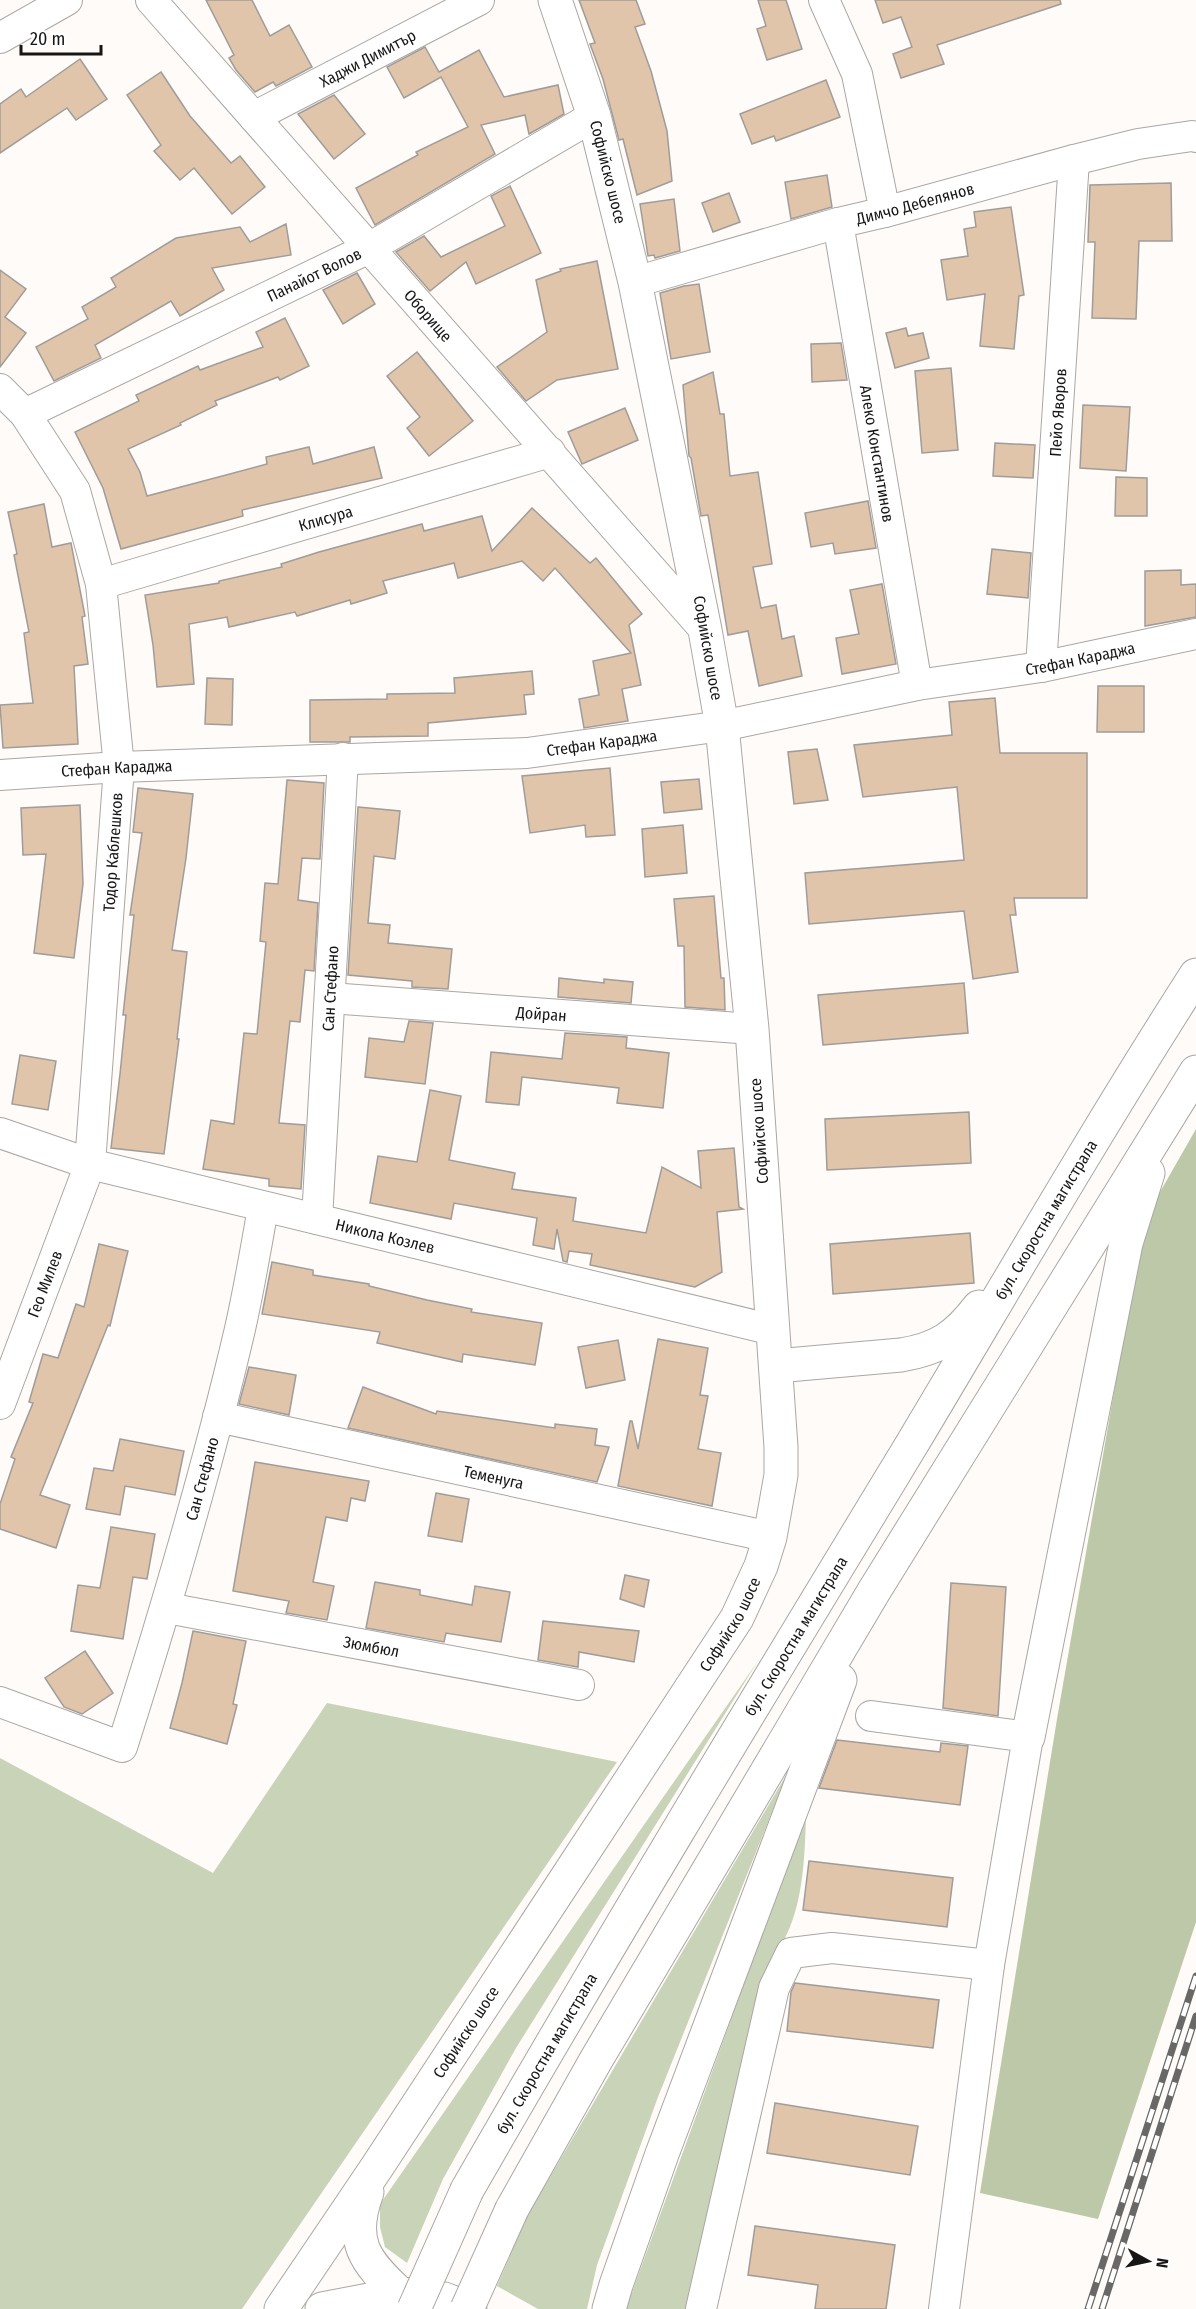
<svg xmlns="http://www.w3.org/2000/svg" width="1196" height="2309" font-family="'Fira Sans Condensed',sans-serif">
<rect width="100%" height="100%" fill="#fefbf8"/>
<g fill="#c9d3b7">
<path d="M758,1661L516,2048L443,2179L407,2263L385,2247L380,2227V2204Z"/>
<path d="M327,1703L617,1762L242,2309H0V1758L213,1873Z"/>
<path d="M788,1772L658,2097L597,2265L587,2309H538L497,2286L527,2216Z"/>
<path d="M806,1813C805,1852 804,1899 786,1936C782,1944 777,1952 772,1960L692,2309H626Z"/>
</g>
<path fill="#bcc8a7" d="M1196,1129V1922L1098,2219L980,2193L1057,1719L1136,1266L1156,1199Z"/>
<g fill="#e1c5ab" stroke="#9f9c99" stroke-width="1.5">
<path d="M206,0H252L270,36L289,25L312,67L276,86L273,82L255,92L236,70L229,58L234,55Z"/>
<path d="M579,0H636L645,24L635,27L651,71L667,131L672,181L637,195L623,139L619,140L603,79L590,44L595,43Z"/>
<path d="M758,0H786L802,49L767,60L757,29L766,26Z"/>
<path d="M875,0H1060L1061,4L937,45L944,64L901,78L893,54L912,47L901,17L883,23Z"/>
<path d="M425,47L439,72L479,50L504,97L558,85L564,114L529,134L525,115L481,125L495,154L375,225L356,188L418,155L416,152L468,127L441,77L404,98L387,67Z"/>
<path d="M80,59L107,99L76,120L67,108L0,153V104L21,89L26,97Z"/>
<path d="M161,72L190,116L231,163L240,156L265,187L232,214L194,168L180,180L154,151L161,145L127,95Z"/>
<path d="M826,80L840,117L776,141L774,136L752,144L740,114Z"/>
<path d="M334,95L365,134L334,159L298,114Z"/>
<path d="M827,175L832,207L791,219L785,182Z"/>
<path d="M1171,183L1172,241H1139L1136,319L1092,318L1095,242H1088L1090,185Z"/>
<path d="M510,186L541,253L476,284L466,262L430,291L396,252L424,236L441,257L505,226L491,196Z"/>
<path d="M729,193L740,222L713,232L702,203Z"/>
<path d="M674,199L680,251L655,258L654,255L648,256L640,204Z"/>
<path d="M1011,207L1024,295L1019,296L1014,349L980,346L985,294L947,300L941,260L968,256L964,229L976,227L974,212Z"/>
<path d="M286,224L291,255L212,268L224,290L180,316L171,301L95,345L101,358L54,381L36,347L88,319L82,307L116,287L111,278L176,238L240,227L250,242Z"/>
<path d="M597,261L618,369L557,380L526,401L497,367L547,332L536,280L561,271L560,269Z"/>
<path d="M0,270L26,289L5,317L26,333L0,367Z"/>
<path d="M357,273L375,304L343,324L323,290Z"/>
<path d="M699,284L710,352L671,359L660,293L684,286Z"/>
<path d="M285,318L309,366L280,380L278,377L215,401L217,405L180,423L181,425L128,449L140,472L147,496L267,464L266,457L309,447L313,464L374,447L382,478L242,510L243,516L121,549L103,488L75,432L139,401L136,395L198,366L200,370L263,347L256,332Z"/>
<path d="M906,328L908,336L923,333L929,358L895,368L886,333Z"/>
<path d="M841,343L847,380L812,382L811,344Z"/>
<path d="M417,352L473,421L429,456L407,428L420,417L387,376Z"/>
<path d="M951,368L958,450L922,453L915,371Z"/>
<path d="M713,372L720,414H724L730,476L758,472L772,564L753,567L761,608L776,605L782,639L794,636L802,676L759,686L748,631L728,635L708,515L701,516L691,458L689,456L683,385Z"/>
<path d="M1083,405L1130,407L1126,471L1080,468Z"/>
<path d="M625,408L638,440L582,464L568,432Z"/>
<path d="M995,443L1035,445L1033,478L993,476Z"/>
<path d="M1116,477L1147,478V516H1115Z"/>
<path d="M868,501L876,548L835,554L833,543L811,547L805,513Z"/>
<path d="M44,504L52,547L71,543L85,616L82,617L88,664L74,666L78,744L3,748L0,705L33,703L24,633L29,632L14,555L17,554L8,512Z"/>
<path d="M532,508L590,563L596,558L642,614L629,625L641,685L622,689L628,721L584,728L579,699L599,695L593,661L631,653L555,568L543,581L522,561L458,578L454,563L383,581L387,593L351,604L350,600L297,616L295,612L229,627L227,617L189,624L194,684L157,687L153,645L145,595L219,583V581L282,567L281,564L319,552L422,524L424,531L482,516L492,551Z"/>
<path d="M992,549L1031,553L1028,598L987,594Z"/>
<path d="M1181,570V585L1196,584V617L1145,626V571Z"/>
<path d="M882,584L896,664L842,674L836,638L859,634L850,590Z"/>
<path d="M532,671L534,694L524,695L526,714L428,723V736L350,737V742H310V700L387,699V694L455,693L454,678Z"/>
<path d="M207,678L233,679L232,725L205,724Z"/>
<path d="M1098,686H1144V732H1097Z"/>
<path d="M995,698L1000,753H1087V898H1014L1016,915H1010L1018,972L973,979L964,911L809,924L805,873L964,860L957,787L863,797L854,745L952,735L949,702Z"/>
<path d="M817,749L828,800L794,804L788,752Z"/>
<path d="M610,768L615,835L586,837L585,825L530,833L522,776Z"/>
<path d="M699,779L702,809L664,813L661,782Z"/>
<path d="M287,780L324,783L320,859L302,858L298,900L318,903L314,971L305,970L300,1022L290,1021L279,1123L305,1125L301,1189L269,1186V1179L203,1169L211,1120L234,1124L244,1033L257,1034L266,942L260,941L265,883L278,884Z"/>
<path d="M138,788L193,794L186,858L172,950L187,952L177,1039H179L164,1154L111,1148L120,1074L126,1015H123L134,915H130L142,833L133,832Z"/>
<path d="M80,805L83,884L74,958L34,953L46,854L23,855L21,808Z"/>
<path d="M358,807L400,811L395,859L374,856L368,923L390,925L388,943L452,949L448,989L412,987V981L348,975Z"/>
<path d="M683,825L687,873L645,877L642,829Z"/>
<path d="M714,896L721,978H724L725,1010L685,1007L684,946H678L674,899Z"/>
<path d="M559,978L604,983V979L633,982L631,1003L558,997Z"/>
<path d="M964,983L968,1033L823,1045L818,995Z"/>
<path d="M409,1021L433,1023L425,1084L365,1077L369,1038L404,1042Z"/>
<path d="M565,1033L627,1037L626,1048L669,1053L663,1108L617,1103L619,1088L522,1077L519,1105L486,1102L491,1052L562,1059Z"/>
<path d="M20,1055L56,1061L48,1110L12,1104Z"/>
<path d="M430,1090L461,1096L449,1160L515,1173L512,1189L576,1198L573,1221L646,1233L662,1167L701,1188L698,1151L734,1148L739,1207L743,1209L717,1212L722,1272L695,1287L590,1265L592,1254L569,1251L567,1262L563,1261L557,1229L554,1249L533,1245L537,1218L454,1203L451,1219L370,1203L378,1156L417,1162Z"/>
<path d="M969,1112L971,1163L827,1170L825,1119Z"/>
<path d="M970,1233L974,1283L833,1294L830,1244Z"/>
<path d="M99,1244L128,1251L110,1326L108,1325L40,1495L70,1505L56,1548L0,1529V1504L15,1459L11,1457L33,1403L29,1402L43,1354L58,1358L76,1304L84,1307Z"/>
<path d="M272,1262L313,1270V1275L369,1284V1286L427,1300L472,1309L471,1312L542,1323L535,1365L463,1354L462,1362L377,1343L380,1332L262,1314Z"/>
<path d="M658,1339L708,1348L700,1395L708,1396L698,1449L721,1453L712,1506L618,1486L630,1421H632L638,1449Z"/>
<path d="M618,1340L625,1380L586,1388L578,1347Z"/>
<path d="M249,1367L296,1375L289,1415L239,1404Z"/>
<path d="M363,1387L436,1414L437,1411L555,1428V1424L597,1429L595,1445L609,1447L597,1482L348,1428Z"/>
<path d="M120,1439L184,1451L175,1495L125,1486L120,1515L86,1509L94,1468L113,1471Z"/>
<path d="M255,1462L369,1481L365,1501L351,1498L347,1521L326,1517L313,1582L334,1586L327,1620L286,1613L289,1601L233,1591Z"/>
<path d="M436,1493L469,1499L462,1542L428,1536Z"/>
<path d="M111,1527L155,1534L147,1579L133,1577L123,1639L71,1631L78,1585L100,1588Z"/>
<path d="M625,1575L649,1580L644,1607L620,1599Z"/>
<path d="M375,1582L420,1590V1595L472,1605L475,1586L510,1592L501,1642L446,1633L444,1642L366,1628Z"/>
<path d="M951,1583L1006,1587L998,1716L943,1708Z"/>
<path d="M543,1621L639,1631L634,1662L579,1652L578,1667L538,1660Z"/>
<path d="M193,1631L246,1641L233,1704L237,1705L227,1744L170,1728L182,1683Z"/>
<path d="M85,1651L113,1693L82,1714L64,1707L45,1678Z"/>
<path d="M837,1740L940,1752L941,1743L968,1746L960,1805L819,1788Z"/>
<path d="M809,1861L953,1878L947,1927L803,1910Z"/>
<path d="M795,1983L939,2000L933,2048L787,2031L791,1992Z"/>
<path d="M775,2103L918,2126L910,2175L767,2153Z"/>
<path d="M755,2226L895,2245L886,2309H815L818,2285L748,2275Z"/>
</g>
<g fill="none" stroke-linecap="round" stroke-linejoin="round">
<g stroke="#aaa7a4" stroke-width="32">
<g id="minor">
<path id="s1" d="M151,0L705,630"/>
<path d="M824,0L857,74L885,212"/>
<path d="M0,38L67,0"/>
<path id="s2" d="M254,117L479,0"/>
<path id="s3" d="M838,223L917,685"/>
<path id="s4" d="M635,282L838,223L885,212L1074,160L1138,144L1192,136L1196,137"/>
<path d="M0,389L25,414L75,491L101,584L119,767L90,1164L0,1404"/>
<path id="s5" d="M25,414L369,248L594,116"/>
<path id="s6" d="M101,584L550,452"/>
<path id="s7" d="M1041,667L1074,160"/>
<path id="s8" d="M0,775L119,767L527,753L722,726L917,685L1041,667L1196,634"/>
<path id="s9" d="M330,998L752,1029"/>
<path id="s10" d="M0,1133L90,1164L773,1330"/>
<path id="s11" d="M317,1219L343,758"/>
<path id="s12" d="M218,1417L770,1537"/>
<path id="s13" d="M167,1608L579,1685"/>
<path id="s14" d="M0,1702L122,1747C166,1609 207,1470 240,1329C249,1289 256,1248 263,1208"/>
<path d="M871,1716L1028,1737L989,1965L944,2309"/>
<path d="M701,2309L774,1988L791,1953L832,1948L989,1965"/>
</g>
</g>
<g stroke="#aaa7a4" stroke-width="35">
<g id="major">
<path d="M367,2192C349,2241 364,2261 400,2294"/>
<path id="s15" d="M281,2309L377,2167L737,1618L761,1566L770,1537L781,1475V1447L752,1029L722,726L705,630L635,282L594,116L555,0"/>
<path d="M322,2309L400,2294L444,2299L470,2309"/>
</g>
</g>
<g stroke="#aaa7a4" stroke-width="35">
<g id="highway">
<path d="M776,1366L901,1355C938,1349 956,1337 979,1307"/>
<path d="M1028,1737L1126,1243L1148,1173"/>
<path id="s16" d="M467,2190C611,1939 762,1691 912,1444C1006,1287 1097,1129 1196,975"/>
<path d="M512,2209L596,2060L874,1591L1196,1072"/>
<path d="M609,2309L616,2285L662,2154L840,1680"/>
</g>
</g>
<use href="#minor" stroke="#fff" stroke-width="30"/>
<use href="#major" stroke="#fff" stroke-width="33"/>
<use href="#highway" stroke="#fff" stroke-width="33"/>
<g stroke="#696866" stroke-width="7">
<g id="rail">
<path d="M1088,2309L1196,1976"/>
<path d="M1102,2309L1196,2016"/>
</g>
</g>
<use href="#rail" stroke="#fff" stroke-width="4.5" stroke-dasharray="14" stroke-linecap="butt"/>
<g stroke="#aaa7a4" stroke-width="35" stroke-linecap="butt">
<g id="highway-bridge">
<path d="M414,2309L467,2190"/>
<path d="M467,2309L512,2209"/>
</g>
</g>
<use href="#highway-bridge" stroke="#fff" stroke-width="33"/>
</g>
<g text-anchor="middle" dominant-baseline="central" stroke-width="5" stroke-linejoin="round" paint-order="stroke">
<g font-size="16" fill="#171615" stroke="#fff">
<text stroke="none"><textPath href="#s2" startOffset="128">Хаджи Димитър</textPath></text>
<text transform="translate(608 172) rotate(76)">Софийско шосе</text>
<text stroke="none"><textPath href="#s4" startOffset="291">Димчо Дебелянов</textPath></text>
<text stroke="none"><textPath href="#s5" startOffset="321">Панайот Волов</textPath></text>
<text stroke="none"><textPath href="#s1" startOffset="420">Оборище</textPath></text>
<text stroke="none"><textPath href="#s7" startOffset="255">Пейо Яворов</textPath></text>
<text stroke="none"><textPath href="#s3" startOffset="234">Алеко Константинов</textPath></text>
<text stroke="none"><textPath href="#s6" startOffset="234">Клисура</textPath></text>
<text transform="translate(708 648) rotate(80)">Софийско шосе</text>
<text stroke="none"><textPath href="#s8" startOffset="1089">Стефан Караджа</textPath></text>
<text stroke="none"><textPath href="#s8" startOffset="603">Стефан Караджа</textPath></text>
<text stroke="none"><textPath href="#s8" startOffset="117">Стефан Караджа</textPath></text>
<text transform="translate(113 852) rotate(-86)">Тодор Каблешков</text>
<text stroke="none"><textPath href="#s11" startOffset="231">Сан Стефано</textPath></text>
<text stroke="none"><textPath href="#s9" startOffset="212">Дойран</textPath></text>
<text transform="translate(759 1131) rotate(-94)">Софийско шосе</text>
<text stroke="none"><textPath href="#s16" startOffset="1130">бул. Скоростна магистрала</textPath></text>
<text stroke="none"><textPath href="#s10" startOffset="399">Никола Козлев</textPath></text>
<text transform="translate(45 1284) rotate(-69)">Гео Милев</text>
<text stroke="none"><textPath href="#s12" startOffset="282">Теменуга</textPath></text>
<text stroke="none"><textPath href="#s14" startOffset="410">Сан Стефано</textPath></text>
<text stroke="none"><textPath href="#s15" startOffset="819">Софийско шосе</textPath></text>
<text stroke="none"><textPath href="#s16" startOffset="644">бул. Скоростна магистрала</textPath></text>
<text stroke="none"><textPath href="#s13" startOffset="208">Зюмбюл</textPath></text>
<text stroke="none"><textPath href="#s15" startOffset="333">Софийско шосе</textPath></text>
<text stroke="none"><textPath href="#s16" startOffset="158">бул. Скоростна магистрала</textPath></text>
</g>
</g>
<g transform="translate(1148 2261) rotate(98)" stroke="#ffffff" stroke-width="4.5" paint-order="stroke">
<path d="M0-4.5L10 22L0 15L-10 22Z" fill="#171615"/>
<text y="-9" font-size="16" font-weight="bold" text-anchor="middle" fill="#171615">N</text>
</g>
<path d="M21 45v9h80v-9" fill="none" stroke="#171615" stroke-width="3"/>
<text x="30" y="45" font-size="18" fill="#171615" stroke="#ffffff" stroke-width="4.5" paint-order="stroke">20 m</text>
</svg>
